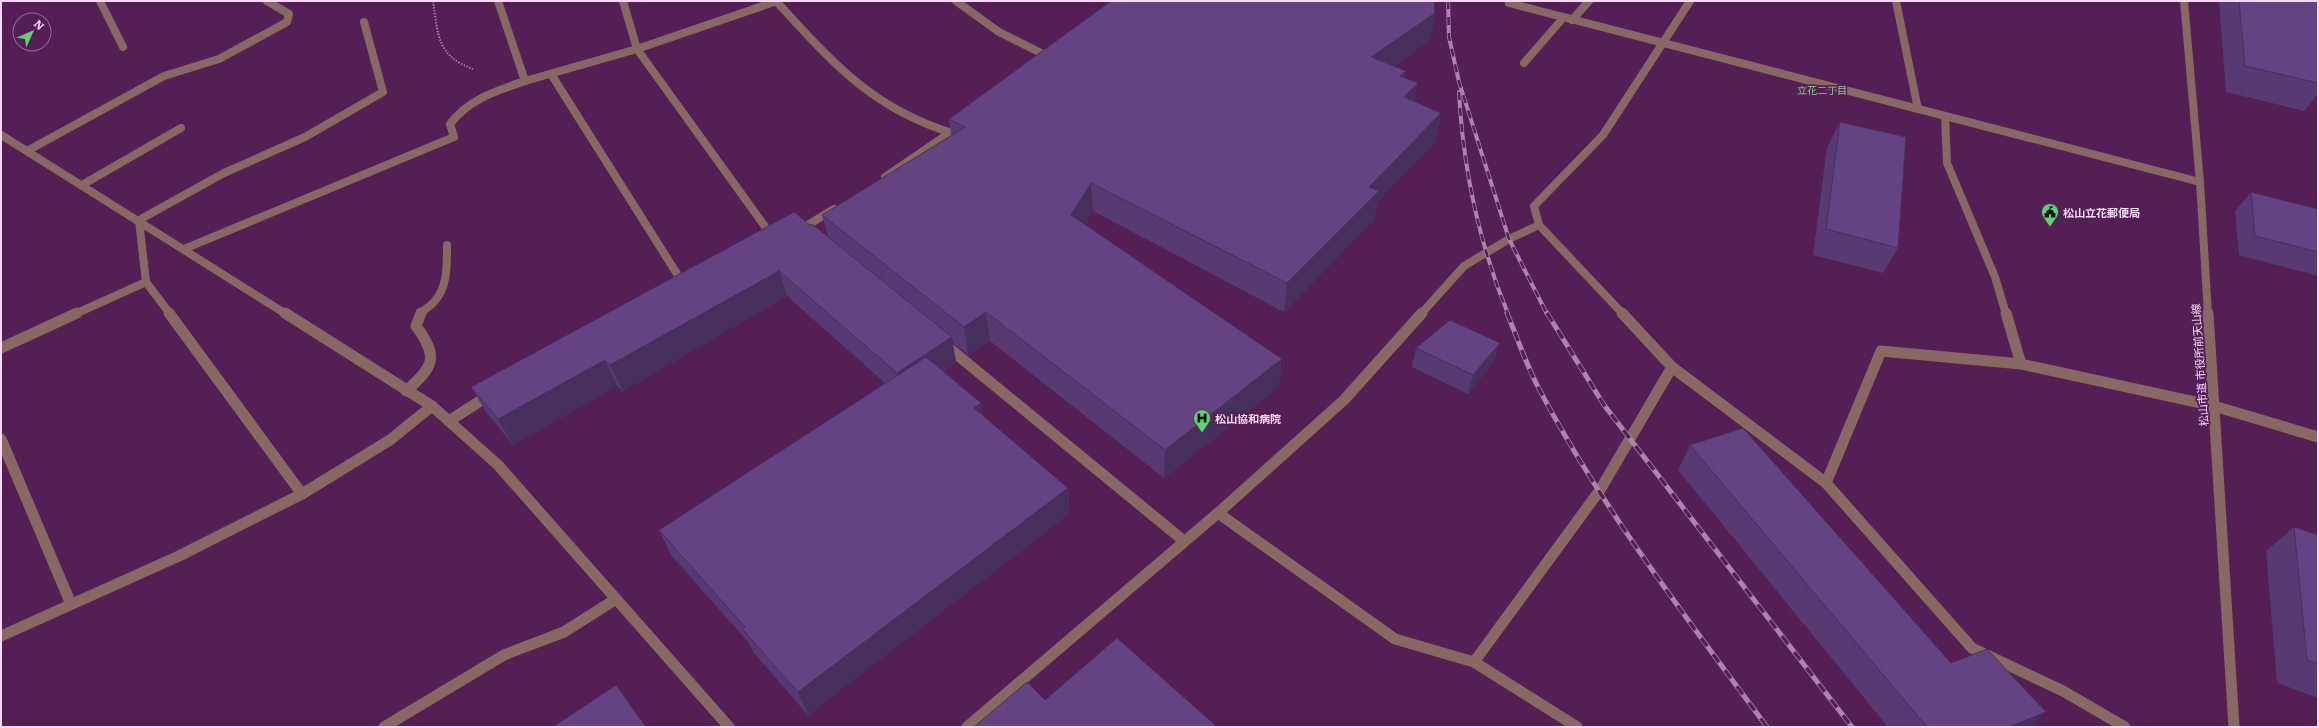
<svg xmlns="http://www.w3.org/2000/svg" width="2319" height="728" font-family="Literata,'Noto Sans JP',serif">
<rect width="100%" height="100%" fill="#541f55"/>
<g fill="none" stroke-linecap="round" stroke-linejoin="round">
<path stroke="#a67ca6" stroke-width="2" stroke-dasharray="1.5 1.5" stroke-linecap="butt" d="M433,1C438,35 437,56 473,69"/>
<g stroke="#896864" stroke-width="8">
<path d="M100,1L123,47"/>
<path d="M498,1L525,81L637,49L774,239"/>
<path d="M623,1L637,49L777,1"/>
<path d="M776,1C831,61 871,108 952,133"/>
<path d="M956,1L999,32L1047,56"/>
<path d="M1896,1L1918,109"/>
<path d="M2184,1L2200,182L2208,314"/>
<path d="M1509,3L2200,182"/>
<path d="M1572,20L1589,1"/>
<path d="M1524,63L1563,18"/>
<path d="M551,74L684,285"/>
<path d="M1945,116L1947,163L1995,277L2006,314"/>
<path d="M1,135L286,314"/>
<path d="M27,151L164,76L219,59L287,22L289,14L267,1"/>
<path d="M885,177L961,125"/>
<path d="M82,185L181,128"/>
<path d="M798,231L834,209"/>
<path d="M184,249L454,137L450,124C469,99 496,91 525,81"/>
<path d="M75,314L146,282"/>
<path d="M170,314L146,282L139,220L224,173L305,137L383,92L364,22"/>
<path d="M420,314C424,309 430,307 434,302C448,287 447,264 447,245"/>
<path d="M1421,314L1464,266L1509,239L1539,225"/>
<path d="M1623,314L1539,225L1534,206L1603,135L1690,1"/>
</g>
<g stroke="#896864" stroke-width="11">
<path d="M169,313L302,494"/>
<path d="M285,313L432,406L498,465L729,727"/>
<path d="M1622,313L1672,367L1826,483L1972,648L2063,691L2125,727"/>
<path d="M2006,313L2021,364"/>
<path d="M2208,313L2234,727"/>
<path d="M944,344L1184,541"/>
<path d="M1,348L77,313"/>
<path d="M406,391C434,367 439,357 416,326L421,313"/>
<path d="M449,421L491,394"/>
<path d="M1,439L71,604"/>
<path d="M1826,483L1881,351L2021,364L2214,406L2318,437"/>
<path d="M1218,513L1395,639L1474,662L1577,727"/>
<path d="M1,636L179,556L302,494L390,440L432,406"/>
<path d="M1474,662L1600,490L1672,367"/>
<path d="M384,727L504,655L564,632L616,599"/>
<path d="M967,727L1218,513L1344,400L1422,313"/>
</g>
<g stroke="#ad84ad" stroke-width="4">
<g id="rail-far1">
<path d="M1448,1L1449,37L1459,82L1509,239L1547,314"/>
<path d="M1459,92C1463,168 1479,243 1508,314"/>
</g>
</g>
<g stroke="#ad84ad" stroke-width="5">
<g id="rail">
<path d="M1507,313C1517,337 1525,361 1536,383C1600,506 1685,616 1767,727"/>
<path d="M1547,313L1604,405L1852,727"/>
</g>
</g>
<use href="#rail-far1" stroke="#541f55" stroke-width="2.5" stroke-dasharray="8" stroke-linecap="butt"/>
<use href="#rail" stroke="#541f55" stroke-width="3.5" stroke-dasharray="10" stroke-linecap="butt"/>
</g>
<g fill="#563a71">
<path d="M2219,1H2318V94L2304,111L2226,92Z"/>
<path d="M1435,13L1430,40L1394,66L1405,78L1415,102L1436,141L1377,202L1374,220L1284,312L1093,211L1085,224L1279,387L1164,478L990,341L968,355L952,342L956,363L944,371L981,403L983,416L1068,488L1070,513L808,715L753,652L749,643L671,555L659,530L885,383L787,296L623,391L617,386L513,445L486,412L471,387L810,225L828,236L822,215L951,136L949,119Z"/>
<path d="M1840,122L1898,248L1883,273L1813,255L1827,147Z"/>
<path d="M2251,192L2318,209V276L2239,255L2235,211Z"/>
<path d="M1416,348L1494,362L1468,394L1412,367Z"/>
<path d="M1690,445L1951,663L2030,727H1888L1678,470Z"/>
<path d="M2294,527L2318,535V698L2277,683L2266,551Z"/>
</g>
<g fill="#462f5c">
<path d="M1435,13L1430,40L1367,84L1371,57Z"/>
<path d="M1406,71L1401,98L1400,76Z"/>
<path d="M1418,83L1413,111L1404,97Z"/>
<path d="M1441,113L1436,141L1377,202L1374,220L1284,312L1287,283L1369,187Z"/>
<path d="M1091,183L1093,211L1073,244L1071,215Z"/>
<path d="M779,271L787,296L623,391L610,365Z"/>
<path d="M986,312L990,341L968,355L964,327Z"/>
<path d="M952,337L956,363L902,398L897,373Z"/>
<path d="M1500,343L1494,362L1468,394L1473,375Z"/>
<path d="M1282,359L1279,387L1164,478L1165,450Z"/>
<path d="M605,360L617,386L513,445L498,419Z"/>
<path d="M981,403L985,428L974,408Z"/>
<path d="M1068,488L1070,513L808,715L798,692Z"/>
<path d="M2046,712L2030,727H2009Z"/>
</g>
<g fill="#644383" stroke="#462f5c">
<path d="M1111,1H1434L1435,13L1371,57L1406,71L1400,76L1418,83L1404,97L1441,113L1369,187L1379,191L1287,283L1091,183L1071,215L1282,359L1165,450L986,312L964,327L822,215L965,127L949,119Z"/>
<path d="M2239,1H2318V83L2245,66Z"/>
<path d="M1840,122L1906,137L1898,248L1826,229Z"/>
<path d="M2251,192L2318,209V252L2255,236Z"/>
<path d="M794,212L810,225L812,224L952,337L897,373L779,271L610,365L605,360L498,419L471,387Z"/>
<path d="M1450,320L1500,343L1473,375L1416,348Z"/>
<path d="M926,357L981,403L974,408L1068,488L798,692L742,629L745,627L659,530Z"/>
<path d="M1743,428L1951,663L1987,649L2046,712L2009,727H1927L1690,445Z"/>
<path d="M2294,527L2318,535V664L2307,660Z"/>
<path d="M1117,638L1215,725L1213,727H974L1027,682L1045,700Z"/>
<path d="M616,685L646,727H553Z"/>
</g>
<defs>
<g id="civic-pin" transform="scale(0.9)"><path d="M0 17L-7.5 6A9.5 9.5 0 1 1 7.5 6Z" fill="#5ad56e" stroke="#541f55"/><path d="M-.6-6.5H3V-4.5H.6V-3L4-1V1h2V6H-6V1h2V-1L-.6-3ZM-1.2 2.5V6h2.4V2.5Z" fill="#111"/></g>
<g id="hospital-pin" transform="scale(0.9)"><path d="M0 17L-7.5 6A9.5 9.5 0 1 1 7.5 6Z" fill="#5ad56e" stroke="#541f55"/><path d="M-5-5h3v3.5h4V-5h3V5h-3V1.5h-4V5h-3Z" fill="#111"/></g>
</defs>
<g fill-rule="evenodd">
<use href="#civic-pin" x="2050" y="212"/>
<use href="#hospital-pin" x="1202" y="418"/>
</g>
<g text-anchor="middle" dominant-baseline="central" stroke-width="3.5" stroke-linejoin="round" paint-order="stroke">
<g font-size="10" fill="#93d099" stroke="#541f55">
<text x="1822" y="89">立花二丁目</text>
</g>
<g font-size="11" font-weight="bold" fill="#fadaf9" stroke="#541f55" text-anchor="start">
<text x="2063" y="212">松山立花郵便局</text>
<text x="1215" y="418">松山協和病院</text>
</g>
<g font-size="11" fill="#fadaf9" stroke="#541f55">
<text transform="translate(2199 365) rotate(-94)">松山市道 市役所前天山線</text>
</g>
</g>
<rect width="2319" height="728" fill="none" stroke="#fadaf9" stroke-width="4"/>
<g transform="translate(32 32) rotate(45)"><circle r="19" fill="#541f55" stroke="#966a97"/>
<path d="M0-3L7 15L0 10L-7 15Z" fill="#5ad56e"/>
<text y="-6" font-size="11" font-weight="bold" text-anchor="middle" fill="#fadaf9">N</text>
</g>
</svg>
